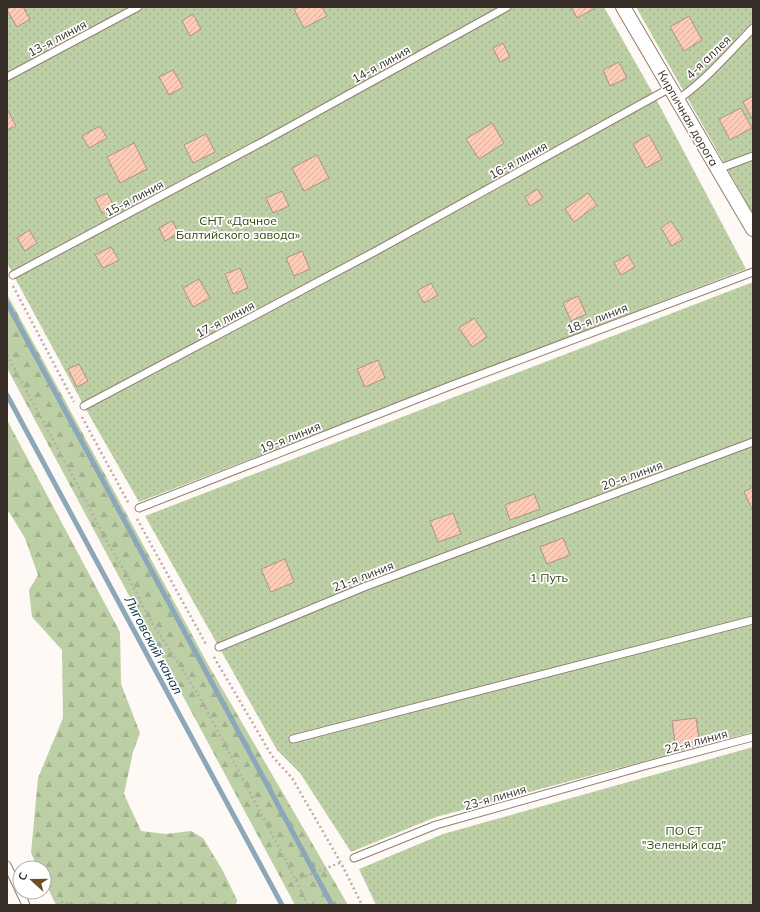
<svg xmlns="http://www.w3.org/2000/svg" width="760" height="912" font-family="Mulish,sans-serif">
<defs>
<pattern id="grass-dots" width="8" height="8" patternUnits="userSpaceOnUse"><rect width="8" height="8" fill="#bccfa5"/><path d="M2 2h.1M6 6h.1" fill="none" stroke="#a2b28e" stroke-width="1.8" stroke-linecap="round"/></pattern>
<pattern id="forest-firs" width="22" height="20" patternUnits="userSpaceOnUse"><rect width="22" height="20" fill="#bccfa5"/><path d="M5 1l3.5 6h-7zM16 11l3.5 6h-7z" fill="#a2b28e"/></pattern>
<pattern id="building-hatch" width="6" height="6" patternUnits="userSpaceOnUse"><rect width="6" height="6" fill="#fcccb7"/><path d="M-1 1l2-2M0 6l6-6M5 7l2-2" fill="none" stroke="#d9b09d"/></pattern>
</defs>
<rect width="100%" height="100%" fill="#fef9f5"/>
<g fill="url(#grass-dots)">
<path d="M7,7H604L655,97L746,269L139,502L84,406L7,263Z"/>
<path d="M636,7H753V214Z"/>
<path d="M753,282V732L436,817L351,852L300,773L277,750L145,516Z"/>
<path d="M753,747V905H376L359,869L443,834Z"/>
</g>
<g fill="url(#forest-firs)">
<path d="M7,294L209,666L348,905H295L7,368Z"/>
<path d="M7,420L120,632L121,684L140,733L133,752L124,794L141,831L166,834L191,831L203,838L223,871L237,900L236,905H56L44,880V868H38L31,853L38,778L63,718L62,650L32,617L29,590L38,575L25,538L9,512L7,513Z"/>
</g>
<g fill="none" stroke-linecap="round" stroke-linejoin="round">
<g stroke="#8ca7ba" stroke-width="5">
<path d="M7,303L332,905"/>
<path d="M7,395L282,905"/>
</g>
</g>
<g fill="url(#building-hatch)" stroke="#ab9287">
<path d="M11,7H23L30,19L17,27L7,10Z"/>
<path d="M298,7H322L327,16L304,28L294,9Z"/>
<path d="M571,7H597L577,18Z"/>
<path d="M193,14L201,29L190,36L182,21Z"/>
<path d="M689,16L702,40L684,51L670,27Z"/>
<path d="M503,43L510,57L500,62L493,48Z"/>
<path d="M619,62L627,78L610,86L603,70Z"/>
<path d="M173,70L183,87L169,95L159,77Z"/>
<path d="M753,96V120L743,102Z"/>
<path d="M741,108L752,128L730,140L719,119Z"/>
<path d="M7,109L16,126L7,130Z"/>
<path d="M492,123L504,143L479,159L466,139Z"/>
<path d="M100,126L107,138L89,148L82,136Z"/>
<path d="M206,134L215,152L193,163L184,145Z"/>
<path d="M649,135L662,159L646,168L633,144Z"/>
<path d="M134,143L147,169L120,183L107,157Z"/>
<path d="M317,155L329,178L304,191L292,168Z"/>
<path d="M537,189L543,198L530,206L525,197Z"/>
<path d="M282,191L289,206L273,213L266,198Z"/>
<path d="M107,193L114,206L102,213L95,199Z"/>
<path d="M588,193L597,205L574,222L565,209Z"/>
<path d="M172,221L179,233L165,241L159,228Z"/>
<path d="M671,221L683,239L672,246L661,228Z"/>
<path d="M29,230L37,243L25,251L17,238Z"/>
<path d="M111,247L119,260L103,268L95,255Z"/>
<path d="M302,251L310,269L294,276L286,258Z"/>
<path d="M628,255L635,267L621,275L614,263Z"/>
<path d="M240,268L248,288L233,294L225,274Z"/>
<path d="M199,279L210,298L193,307L183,288Z"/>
<path d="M431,283L438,295L424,303L417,291Z"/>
<path d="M578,296L586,314L571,321L563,303Z"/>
<path d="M474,318L487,337L472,347L459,328Z"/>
<path d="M378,360L385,378L365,387L357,369Z"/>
<path d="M79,364L88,381L77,387L68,369Z"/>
<path d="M753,487V511L744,492Z"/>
<path d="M534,494L540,509L510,520L505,505Z"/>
<path d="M453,513L461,534L438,542L430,521Z"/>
<path d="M563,538L570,555L547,564L540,547Z"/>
<path d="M285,559L294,582L271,592L261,569Z"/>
<path d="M696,718L700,745L676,749L672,721Z"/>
</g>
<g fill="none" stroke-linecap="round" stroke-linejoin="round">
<g stroke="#927e6e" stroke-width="9">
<g id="lane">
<path d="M7,77L138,7"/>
<path d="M677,100C704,82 730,52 753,28"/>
<path d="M718,169L753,156"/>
<path d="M13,275L266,140L507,7"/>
<path d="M84,406L376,251L670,88"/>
<path d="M139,508L450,386L753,272"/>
<path d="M219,647L364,587L753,442"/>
<path d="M293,739L753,620"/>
<path d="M354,858L436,825L644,766L753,737"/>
<path d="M7,865L20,892"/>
<path d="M20,892L26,905"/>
</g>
</g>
<g stroke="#927e6e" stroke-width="16">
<path id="street" d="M623,7L753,229"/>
</g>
<g stroke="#b5aeaa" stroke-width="2.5" stroke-dasharray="2 3" stroke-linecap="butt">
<path d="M13,286L74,402"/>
<path d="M7,355L84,497L104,537L126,573L153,625L179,664L203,703L287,863L308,905"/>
<path d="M82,417L129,504"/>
<path d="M137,519L207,646"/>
<path d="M214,657L272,756L292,778L341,863L362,905"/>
<path d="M296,880L342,862"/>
<path d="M57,905L61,902L75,905"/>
<path d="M79,905L89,903L110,905"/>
</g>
<use href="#lane" stroke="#fff" stroke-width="7"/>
<use href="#street" stroke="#fff" stroke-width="14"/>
</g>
<g text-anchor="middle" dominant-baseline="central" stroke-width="3.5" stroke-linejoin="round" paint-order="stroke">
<g font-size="12" fill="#382f29" stroke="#fff">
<text transform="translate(57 38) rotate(-28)">13-я линия</text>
<text transform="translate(708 57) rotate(-44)">4-я аллея</text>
<text transform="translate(381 64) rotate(-29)">14-я линия</text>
<text transform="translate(688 118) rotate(60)">Кирпичная дорога</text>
<text transform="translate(518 160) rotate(-29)">16-я линия</text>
<text transform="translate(134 198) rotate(-28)">15-я линия</text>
<text transform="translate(597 318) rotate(-21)">18-я линия</text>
<text transform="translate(225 319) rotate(-28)">17-я линия</text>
<text transform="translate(290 437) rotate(-22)">19-я линия</text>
<text transform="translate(632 475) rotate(-20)">20-я линия</text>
<text transform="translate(363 576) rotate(-21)">21-я линия</text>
<text transform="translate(696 741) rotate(-15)">22-я линия</text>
<text transform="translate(495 797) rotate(-16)">23-я линия</text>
</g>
<g font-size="12" fill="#32470e" stroke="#fff">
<text x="238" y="220">СНТ «Дачное<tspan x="238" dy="14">Балтийского завода»</tspan></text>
<text x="549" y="577">1 Путь</text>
<text x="684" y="830">ПО СТ<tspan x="684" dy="14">"Зеленый сад"</tspan></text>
</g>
<g font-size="13" font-style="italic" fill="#012d45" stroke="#fff">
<text transform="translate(154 645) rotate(62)">Лиговский канал</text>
</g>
</g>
<rect width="760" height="912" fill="none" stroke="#382f29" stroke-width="16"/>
<g transform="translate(32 880) rotate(291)"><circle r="19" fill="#ffffff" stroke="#afaca9"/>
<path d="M0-3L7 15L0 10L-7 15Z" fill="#6e4f24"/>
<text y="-6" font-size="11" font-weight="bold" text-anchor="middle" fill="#382f29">С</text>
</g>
</svg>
